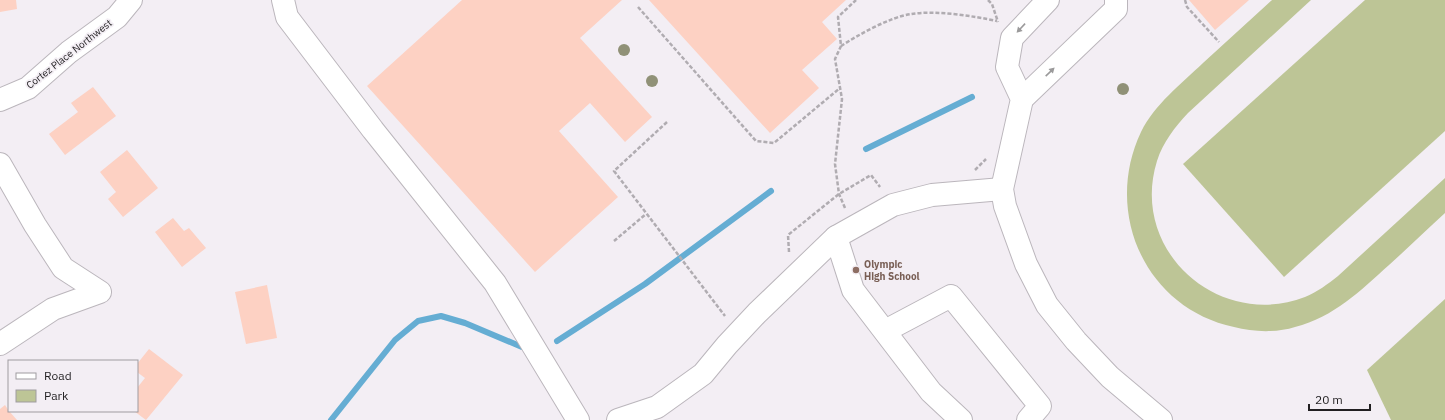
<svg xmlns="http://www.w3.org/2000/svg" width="1445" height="420" font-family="'IBM Plex Sans',sans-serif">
<rect width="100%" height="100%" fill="#f3eef4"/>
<g fill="#bdc596">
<path d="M1272,0H1311L1188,113C1175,127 1163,142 1157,161C1129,251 1219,330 1305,297C1317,292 1328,284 1338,276L1445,178V213C1426,230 1408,248 1389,265C1360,291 1334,317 1295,327C1276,333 1253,332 1234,327C1145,308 1103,212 1141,132C1155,104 1181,84 1203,63C1226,42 1249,21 1272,0Z"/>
<path d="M1365,0H1445V131L1284,277L1183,164Z"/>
<path d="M1445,299V420H1391L1367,370Z"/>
</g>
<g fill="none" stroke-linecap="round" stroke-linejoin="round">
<g stroke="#65add3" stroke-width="6">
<path d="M866,149L972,97"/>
<path d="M557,341L645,284L771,191"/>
<path d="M331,420L395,340L418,321L441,316L465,323L522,347"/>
</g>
</g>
<g fill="#fdd1c3">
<path d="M0,0H16L17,9L0,12Z"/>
<path d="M462,0H622L580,38L652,117L625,142L590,103L559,131L618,197L535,272L367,86Z"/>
<path d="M649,0H846L822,22L837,39L802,70L819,88L770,133Z"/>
<path d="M1189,0H1249L1215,30Z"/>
<path d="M93,87L116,116L65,155L49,134L78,112L71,103Z"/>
<path d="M127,150L158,188L123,217L108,199L116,192L100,172Z"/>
<path d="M173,218L184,231L189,228L206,248L182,267L155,232Z"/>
<path d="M267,285L277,338L246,344L235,292Z"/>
<path d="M149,349L183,375L146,420L134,411H137V388L145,378L137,372V364Z"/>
<path d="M5,405L9,411L17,420H0V409Z"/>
</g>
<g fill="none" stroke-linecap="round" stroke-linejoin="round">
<g stroke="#bbb6bc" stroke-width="24">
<g id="minor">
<path d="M283,0L287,17L373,130L495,283L578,420"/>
<path d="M1048,0L1012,38L1007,67L1022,99L1002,189L1005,206L1026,264L1047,305L1076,341L1110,377L1161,420"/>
<path d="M1022,99L1116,9V0"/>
<path d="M0,100L28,88L69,52L117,17L131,0"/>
<path d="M0,164L35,225L63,268L100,292L53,309L0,344"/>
<path d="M885,331L951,296L1040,406L1028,420"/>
<path d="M618,420L657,407L703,374L727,345L757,313L836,237"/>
<path d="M961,420L931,392L853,290L836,237L893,205L932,195L1002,189"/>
</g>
</g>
<g stroke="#b0acb1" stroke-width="2.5" stroke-dasharray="4 2" stroke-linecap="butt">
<path d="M988,0L992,4L998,22"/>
<path d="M1185,0L1187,7L1219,42"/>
<path d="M638,7L756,141L774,143L840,88"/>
<path d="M841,46C858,35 890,17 911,14C935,10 973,16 997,21"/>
<path d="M667,122L614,171L725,316"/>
<path d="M975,170L986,159"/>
<path d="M845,208L839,194L835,164L842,99L835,59L841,46L838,17L856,0"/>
<path d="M614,241L646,214"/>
<path d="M789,252L788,235L839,194L871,175L880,187"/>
</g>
<use href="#minor" stroke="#fff" stroke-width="22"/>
</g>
<g fill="#909177">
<circle cx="624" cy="50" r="6"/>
<circle cx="652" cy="81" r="6"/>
<circle cx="1123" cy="89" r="6"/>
</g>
<defs><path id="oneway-solid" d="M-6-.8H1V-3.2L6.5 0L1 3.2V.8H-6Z"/></defs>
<g fill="#9b9a9b">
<use href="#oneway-solid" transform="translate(1021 28) rotate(133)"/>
<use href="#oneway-solid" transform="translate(1050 72) rotate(-44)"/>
</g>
<circle fill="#8d6e63" stroke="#f3eef4" stroke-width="1.5" cx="856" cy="270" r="4"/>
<g text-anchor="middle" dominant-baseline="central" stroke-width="3.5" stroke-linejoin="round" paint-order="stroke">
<g font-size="10" fill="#211f21" stroke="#f3eef4">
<text transform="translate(69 54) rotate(-38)">Cortez Place Northwest</text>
</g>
<g font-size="10" font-weight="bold" fill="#785e54" stroke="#f3eef4" text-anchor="start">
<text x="864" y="264">Olympic<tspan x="864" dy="12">High School</tspan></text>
</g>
</g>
<rect x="8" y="360" width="130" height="52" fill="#f3eef4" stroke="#9f9ba0"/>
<rect x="16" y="373" width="20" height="6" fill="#ffffff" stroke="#9f9ba0"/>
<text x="44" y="380" font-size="12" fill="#211f21">Road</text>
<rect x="16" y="390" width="20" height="12" fill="#bdc596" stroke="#9f9ba0"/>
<text x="44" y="400" font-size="12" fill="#211f21">Park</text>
<path d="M1309 404v6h61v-6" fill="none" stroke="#211f21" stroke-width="2"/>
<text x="1315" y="404" font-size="12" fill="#211f21" stroke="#f3eef4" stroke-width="3" paint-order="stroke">20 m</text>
</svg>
